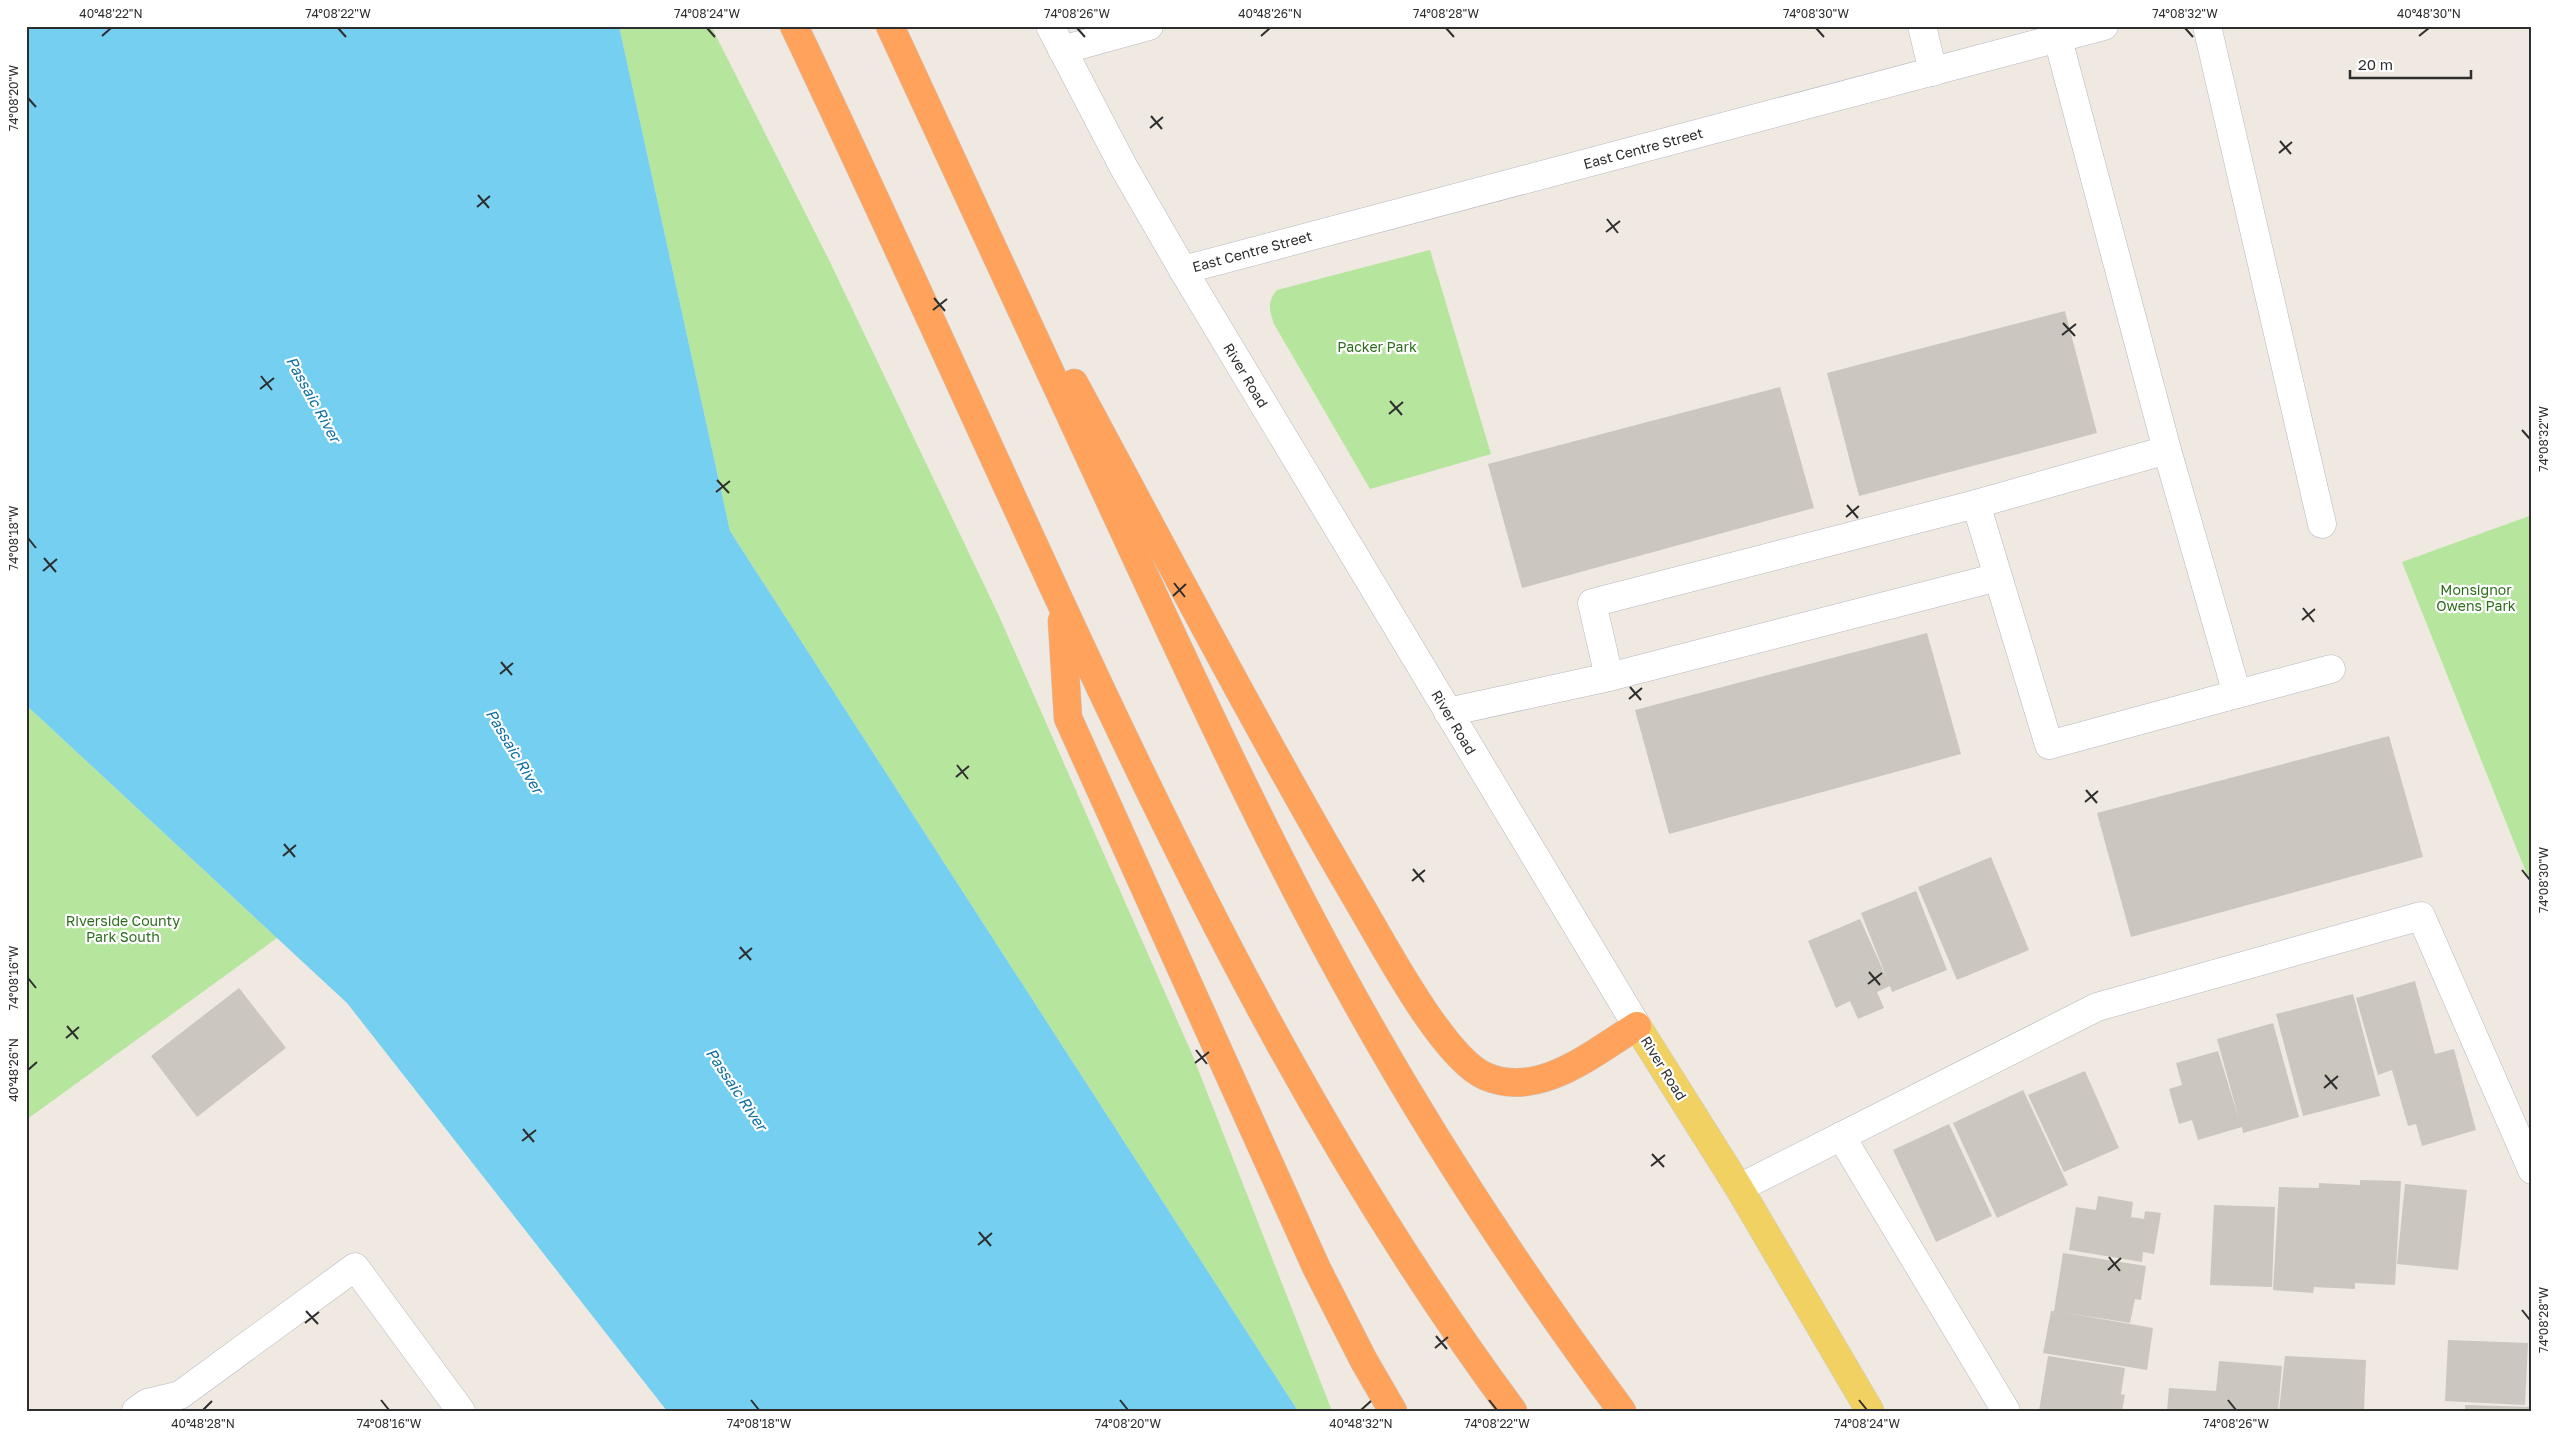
<svg xmlns="http://www.w3.org/2000/svg" width="2558" height="1437" viewBox="0 0 2558 1437" font-family="'Golos Text',sans-serif">
<style>
.green{fill:#b6e59e}
.water{fill:#75cff0}
.building{fill:#cbc7bf}
.lines{fill:none;stroke-linecap:round;stroke-linejoin:round}
.minor-casing{stroke:#b4b7c1;stroke-width:29}
.major-casing{stroke:#c9c9c9;stroke-width:29}
.highway-casing{stroke:#c9c9c9;stroke-width:29}
.minor{stroke:#fff;stroke-width:28}
.major{stroke:#f2d163;stroke-width:28}
.highway{stroke:#ffa35c;stroke-width:28}
.ticks{fill:none;stroke:#2e2e2e;stroke-width:2}
.labels{text-anchor:middle;dominant-baseline:central;stroke-width:4.5;stroke-linejoin:round;paint-order:stroke}
.street-label{font-size:14px;fill:#2e2e2e;stroke:#fff}
.park-label{font-size:14px;fill:#2c6e1b;stroke:#fff}
.water-label{font-size:15px;font-style:italic;fill:#0d6fa3;stroke:#fff}
.neatline{fill:none;stroke:#2e2e2e;stroke-width:2}
.ticks-label{font-size:12px;text-anchor:middle;fill:#2e2e2e}
</style>
<rect width="100%" height="100%" fill="#efe9e1"/>
<g class="green">
<polygon points="619,26 711,26 829,260 999,616 1192,1054 1332,1411 1298,1411 730,531"/>
<path d="M1430 250 1491 454 1370 489 1274 324C1269 309 1267 302 1277 290Z"/>
<polygon points="2532,515 2532,887 2402,562"/>
<polygon points="26,705 277,938 26,1120"/>
</g>
<polygon class="water" points="26,26 619,26 730,531 1298,1411 667,1411 347,1003 26,705"/>
<g class="building">
<polygon points="2065,311 2097,433 1859,496 1827,373"/>
<polygon points="1780,387 1814,508 1522,588 1488,464"/>
<polygon points="1927,633 1961,754 1669,834 1635,710"/>
<polygon points="2389,736 2423,857 2131,937 2097,813"/>
<polygon points="1991,857 2029,950 1957,980 1918,887"/>
<polygon points="1916,891 1947,970 1892,992 1890,986 1877,992 1884,1008 1858,1019 1850,1001 1836,1008 1808,941 1860,919 1888,981 1861,913"/>
<polygon points="2415,981 2435,1054 2454,1049 2476,1130 2422,1146 2416,1124 2408,1126 2392,1070 2378,1075 2356,998"/>
<polygon points="239,988 286,1048 197,1117 151,1056"/>
<polygon points="2353,994 2380,1096 2303,1116 2276,1014"/>
<polygon points="2273,1023 2299,1117 2243,1133 2242,1127 2198,1140 2192,1120 2179,1124 2169,1089 2182,1085 2176,1063 2218,1051 2239,1119 2217,1039"/>
<polygon points="2085,1071 2119,1148 2064,1172 2028,1095"/>
<polygon points="2023,1090 2068,1185 1997,1218 1953,1123"/>
<polygon points="1949,1124 1992,1216 1936,1242 1893,1150"/>
<polygon points="2360,1180 2401,1181 2395,1285 2355,1283 2355,1289 2314,1287 2313,1293 2273,1290 2279,1187 2319,1188 2319,1183 2360,1185"/>
<polygon points="2405,1184 2467,1190 2458,1270 2397,1264"/>
<polygon points="2098,1196 2133,1202 2131,1217 2144,1219 2145,1211 2161,1213 2154,1254 2143,1252 2142,1262 2069,1250 2076,1207 2096,1210"/>
<polygon points="2214,1205 2275,1207 2272,1287 2210,1285"/>
<polygon points="2063,1253 2146,1266 2141,1300 2135,1299 2130,1323 2061,1312 2153,1328 2147,1370 2043,1353 2051,1311 2054,1311"/>
<polygon points="2448,1340 2528,1343 2525,1405 2445,1401"/>
<polygon points="2048,1356 2125,1368 2121,1394 2125,1395 2122,1411 2039,1411"/>
<polygon points="2285,1356 2366,1360 2364,1411 2279,1411"/>
<polygon points="2219,1361 2282,1366 2278,1411 2167,1411 2169,1388 2216,1391"/>
<polygon points="2465,1405 2532,1407 2532,1411 2465,1411"/>
</g>
<g class="lines">
<g class="minor-casing">
<g id="minor">
<polyline points="1050,26 1123,166 1183,270 1637,1026"/>
<polyline points="1922,26 1933,72"/>
<polyline points="2207,26 2322,524"/>
<polyline points="1062,50 1149,26"/>
<polyline points="1183,270 2104,26"/>
<polyline points="1976,504 2167,450"/>
<polyline points="1609,677 1998,577"/>
<polyline points="2237,694 2331,669"/>
<polyline points="1448,712 1609,677 1592,603 1976,504 2049,745 2237,694 2167,450 2058,39"/>
<polyline points="1841,1136 2006,1411"/>
<polyline points="1739,1188 2097,1007 2421,916 2532,1170"/>
<polyline points="136,1411 147,1403 180,1395 355,1267 461,1411"/>
</g>
</g>
<g class="major-casing">
<polyline id="major" points="1637,1026 1739,1188 1870,1411"/>
</g>
<g class="highway-casing">
<g id="highway">
<path d="M794 26C884 215 970 406 1058 597 1188 879 1327 1160 1513 1411"/>
<path d="M890 26C968 193 1045 360 1122 527 1193 680 1263 833 1344 980 1426 1130 1520 1273 1622 1411"/>
<path d="M1074 383C1169 559 1261 736 1362 908 1386 949 1444 1058 1485 1076 1539 1100 1594 1052 1637 1026"/>
<polyline points="1062,621 1068,718 1317,1269 1364,1361 1393,1411"/>
</g>
</g>
<use href="#minor" class="minor"/>
<use href="#major" class="major"/>
<use href="#highway" class="highway"/>
</g>
<path class="ticks" d="M338 28 346 37M707 28 715 37M1077 28 1085 37M1446 28 1454 37M1816 28 1824 37M2185 28 2193 37M102 36 111 28M1261 36 1270 28M2419 36 2429 28M28 98 36 107M1151 116 1162 129M1150 128 1163 117M2280 141 2291 154M2279 153 2292 142M478 195 489 208M477 207 490 196M1607 219 1618 233M1606 232 1620 221M934 298 945 311M933 310 947 299M2063 323 2075 336M2062 335 2076 324M261 376 272 390M260 389 274 378M1390 401 1402 415M1389 414 1403 402M2522 430 2530 439M717 480 729 493M716 492 730 481M1847 505 1858 518M1846 517 1859 506M28 538 36 548M44 558 56 572M43 571 57 559M1174 583 1185 597M1173 596 1186 584M2303 608 2314 622M2302 620 2315 609M501 662 512 675M500 674 513 663M1630 687 1641 700M1629 699 1642 688M957 765 968 779M956 777 969 766M2086 790 2097 803M2085 802 2098 791M284 844 295 857M283 856 296 845M1413 869 1424 882M2522 870 2530 880M1412 881 1425 870M740 947 751 960M739 959 752 948M1869 972 1880 985M28 978 36 988M1868 984 1882 973M67 1026 78 1039M66 1038 79 1027M1196 1050 1207 1064M1195 1063 1209 1052M28 1070 37 1062M2325 1075 2337 1089M2324 1088 2338 1076M523 1129 534 1142M522 1141 536 1130M1652 1154 1664 1167M1651 1166 1665 1155M979 1232 991 1246M978 1245 992 1233M2109 1257 2120 1271M2108 1270 2121 1258M2522 1310 2530 1320M306 1311 318 1324M305 1323 319 1312M1436 1336 1447 1349M1435 1348 1448 1337M381 1400 389 1410M751 1400 759 1410M1120 1400 1128 1410M1489 1400 1497 1410M1859 1400 1867 1410M2228 1400 2236 1410M203 1410 212 1401M1361 1410 1371 1401"/>
<g class="labels">
<g class="street-label">
<text transform="translate(1643 148) rotate(-15)">East Centre Street</text>
<text transform="translate(1252 251) rotate(-15)">East Centre Street</text>
<text transform="translate(1246 375) rotate(59)">River Road</text>
<text transform="translate(1454 722) rotate(59)">River Road</text>
<text transform="translate(1664 1068) rotate(58)">River Road</text>
</g>
<g class="park-label">
<text x="1377" y="346">Packer Park</text>
<text x="2476" y="589">Monsignor<tspan x="2476" dy="16">Owens Park</tspan></text>
<text x="123" y="920">Riverside County<tspan x="123" dy="16">Park South</tspan></text>
</g>
<g class="water-label">
<text transform="translate(314 399) rotate(61)">Passaic River</text>
<text transform="translate(515 751) rotate(59)">Passaic River</text>
<text transform="translate(737 1089) rotate(56)">Passaic River</text>
</g>
</g>
<rect width="2558" height="1437" fill="none" stroke="#ffffff" stroke-width="55"/>
<path d="M2350 70v8h121v-8" fill="none" stroke="#2e2e2e" stroke-width="2.5"/>
<text x="2358" y="70" font-size="15" fill="#2e2e2e" stroke="#ffffff" stroke-width="4" paint-order="stroke">20 m</text>
<rect x="28" y="28" width="2502" height="1382" class="neatline"/>
<g class="ticks-label">
<text x="111" y="18">40°48'22"N</text>
<text x="338" y="18">74°08'22"W</text>
<text x="707" y="18">74°08'24"W</text>
<text x="1077" y="18">74°08'26"W</text>
<text x="1270" y="18">40°48'26"N</text>
<text x="1446" y="18">74°08'28"W</text>
<text x="1816" y="18">74°08'30"W</text>
<text x="2185" y="18">74°08'32"W</text>
<text x="2429" y="18">40°48'30"N</text>
<text transform="translate(14 98) rotate(-90)" y="4">74°08'20"W</text>
<text transform="translate(2544 439) rotate(-90)" y="4">74°08'32"W</text>
<text transform="translate(14 538) rotate(-90)" y="4">74°08'18"W</text>
<text transform="translate(2544 880) rotate(-90)" y="4">74°08'30"W</text>
<text transform="translate(14 978) rotate(-90)" y="4">74°08'16"W</text>
<text transform="translate(14 1070) rotate(-90)" y="4">40°48'26"N</text>
<text transform="translate(2544 1320) rotate(-90)" y="4">74°08'28"W</text>
<text x="203" y="1428">40°48'28"N</text>
<text x="389" y="1428">74°08'16"W</text>
<text x="759" y="1428">74°08'18"W</text>
<text x="1128" y="1428">74°08'20"W</text>
<text x="1361" y="1428">40°48'32"N</text>
<text x="1497" y="1428">74°08'22"W</text>
<text x="1867" y="1428">74°08'24"W</text>
<text x="2236" y="1428">74°08'26"W</text>
</g>
</svg>
